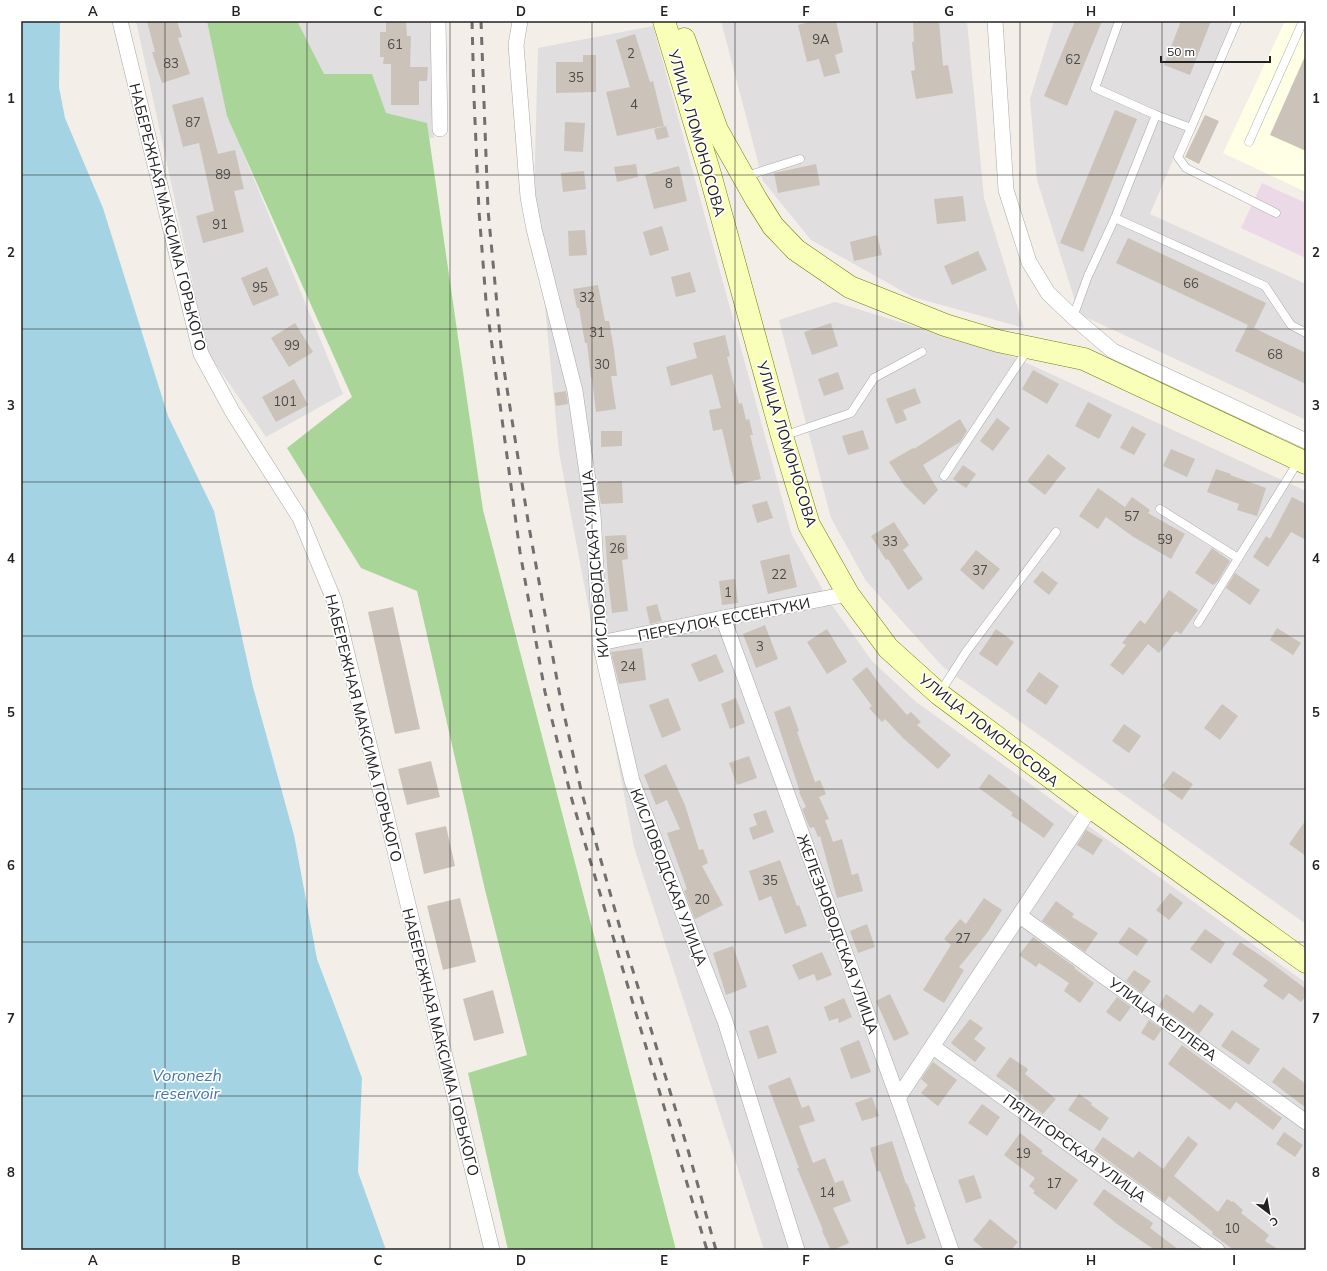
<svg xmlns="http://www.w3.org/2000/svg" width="1327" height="1271" viewBox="0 0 1327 1271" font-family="Mulish,sans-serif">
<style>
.residential{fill:#e0dede}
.industrial{fill:#ecd9e8}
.education{fill:#feffe4}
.forest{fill:#a9d698}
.water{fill:#a4d4e4}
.building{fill:#cbc2ba}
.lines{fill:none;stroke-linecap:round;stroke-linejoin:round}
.service-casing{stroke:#a9a9a9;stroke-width:9}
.minor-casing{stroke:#a9a9a9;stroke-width:16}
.secondary-casing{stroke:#6f8100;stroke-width:23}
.service{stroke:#fff;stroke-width:8}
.minor{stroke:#fff;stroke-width:15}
.secondary{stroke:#f9ffb9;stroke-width:22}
.rail{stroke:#707070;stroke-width:3;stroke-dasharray:8 8;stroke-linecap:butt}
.grid{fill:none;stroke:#222;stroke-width:1;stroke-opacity:0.55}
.labels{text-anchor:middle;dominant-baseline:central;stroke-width:3.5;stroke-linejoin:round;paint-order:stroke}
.number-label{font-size:13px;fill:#4c4a48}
.street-label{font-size:15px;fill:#222;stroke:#fff}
.water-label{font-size:16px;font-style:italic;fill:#4077b4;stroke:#fff}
.neatline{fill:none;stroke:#222;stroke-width:1.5}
.grid-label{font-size:13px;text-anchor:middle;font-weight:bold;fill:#222}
</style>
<rect width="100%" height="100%" fill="#f3efe8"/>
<g class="residential">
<polygon points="136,21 434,21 434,138 241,148 343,394 266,437 208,353"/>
<polygon points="721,21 967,21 984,198 1024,328 913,297 811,240 763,181"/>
<polygon points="1054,21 1232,21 1150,214 1306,284 1306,420 1079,314 1037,180 1030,99"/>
<polygon points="653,26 792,535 829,601 872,661 915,701 1306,983 1306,1250 764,1250 634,847 559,452 534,193 538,48"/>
<polygon points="835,302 1016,358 1306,491 1306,924 943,667 866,581 831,518 779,320"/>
</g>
<polygon class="industrial" points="1262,183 1306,203 1306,258 1241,228"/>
<polygon class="education" points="1285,21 1306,21 1306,192 1223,153"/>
<polygon class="forest" points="207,21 297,21 324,74 372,74 386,113 427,123 483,510 676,1250 508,1250 468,1073 527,1055 485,890 417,591 361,568 287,448 352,397 227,116"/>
<polygon class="water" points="21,21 60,21 59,87 65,118 103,208 168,416 214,511 253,687 294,835 317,959 362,1078 358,1172 386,1250 21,1250"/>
<g class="building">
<polygon points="147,21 177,21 182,37 178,38 190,74 162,83 152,52 155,52"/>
<polygon points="386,21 406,21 407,36 411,36 410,67 428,67 427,81 419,81 419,105 391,105 391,64 383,64 384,57 380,57 380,32 386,32"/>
<polygon points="813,21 836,21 843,52 835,55 840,73 824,77 819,59 807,62 798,25"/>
<polygon points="913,21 939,21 943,66 948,65 953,93 916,99 911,71 915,70 912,42 914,42"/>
<polygon points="1075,21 1102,21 1067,106 1044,96"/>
<polygon points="1181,21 1211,21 1190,75 1164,65"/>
<polygon points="635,34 650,82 653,81 664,126 617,136 606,92 630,87 616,40"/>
<polygon points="1306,54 1306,151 1270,135"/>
<polygon points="583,55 596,55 596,92 556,93 556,62 583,62"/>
<polygon points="203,97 218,154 235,150 244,189 234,191 244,232 203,243 196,216 214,211 199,143 183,147 172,105"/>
<polygon points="1115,110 1137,119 1083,252 1060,243"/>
<polygon points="1205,115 1219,121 1199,164 1185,157"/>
<polygon points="565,122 585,123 583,152 564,151"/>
<polygon points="666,126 669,137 657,140 654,129"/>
<polygon points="636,164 638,177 617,182 614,167"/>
<polygon points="816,164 820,185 778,193 774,173"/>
<polygon points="679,166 687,201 654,209 645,175"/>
<polygon points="584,171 586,189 563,192 561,173"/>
<polygon points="963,196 966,221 937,224 934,199"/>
<polygon points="662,226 669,250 650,256 643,232"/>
<polygon points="585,230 587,255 569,256 568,231"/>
<polygon points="877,235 882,255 854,261 850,242"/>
<polygon points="1128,238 1266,303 1254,328 1306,353 1306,384 1235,351 1248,325 1116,263"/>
<polygon points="978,251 987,270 952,285 944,266"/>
<polygon points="267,267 279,295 253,306 241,278"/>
<polygon points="690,272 696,292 676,297 671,277"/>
<polygon points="598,285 605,321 609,321 614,350 617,376 611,376 616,409 596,412 592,378 591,378 587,343 585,343 579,308 577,308 573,289"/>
<polygon points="295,323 313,352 289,367 271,338"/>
<polygon points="831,323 838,346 812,355 804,332"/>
<polygon points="725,335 730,356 727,357 739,404 742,403 746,420 749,419 753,435 750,435 761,479 735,485 722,429 713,431 709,410 721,408 712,374 671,386 666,367 697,358 693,343"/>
<polygon points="1033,370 1059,384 1047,404 1022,389"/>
<polygon points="838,372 844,389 824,396 818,379"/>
<polygon points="294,379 308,405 276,422 262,397"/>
<polygon points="915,388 921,403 903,410 907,420 896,424 886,399"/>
<polygon points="566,391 568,404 556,406 554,393"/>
<polygon points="1088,402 1112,415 1099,439 1075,426"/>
<polygon points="997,418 1010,428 993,451 980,441"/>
<polygon points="960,419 967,431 960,442 923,465 938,490 924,505 904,485 889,462 913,448 914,449"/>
<polygon points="1132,426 1146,434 1134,455 1120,448"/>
<polygon points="863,430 869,449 848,455 842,436"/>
<polygon points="601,431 622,431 622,446 601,447"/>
<polygon points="1171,449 1195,459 1187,477 1163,466"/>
<polygon points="1048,454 1066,468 1045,495 1027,481"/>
<polygon points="963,465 976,474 966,488 953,479"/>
<polygon points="1216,469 1231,474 1230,475 1266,488 1257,516 1237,510 1239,504 1207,492"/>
<polygon points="622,481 623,503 601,504 597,482"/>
<polygon points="1098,488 1125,507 1132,497 1150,510 1148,513 1185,534 1171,559 1132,536 1106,517 1098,529 1079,516"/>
<polygon points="1292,497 1306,504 1306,540 1291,532 1268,567 1253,557 1266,536 1270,539"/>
<polygon points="767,501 773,518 757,523 752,505"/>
<polygon points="894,522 909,545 903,550 923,579 908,590 888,559 886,560 871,536"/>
<polygon points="626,535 628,559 622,560 628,611 612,613 608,578 605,536"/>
<polygon points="1212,548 1230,561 1217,582 1213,585 1195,573"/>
<polygon points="976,550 1000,569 983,590 960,570"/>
<polygon points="789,554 797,587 768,594 760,561"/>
<polygon points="1042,571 1058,583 1049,595 1033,582"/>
<polygon points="1235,573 1260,590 1250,605 1226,588"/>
<polygon points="735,579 738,603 722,605 719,581"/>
<polygon points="1169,590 1198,610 1181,634 1176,631 1159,653 1148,644 1123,675 1110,665 1126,645 1122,643 1140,620 1145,624"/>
<polygon points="657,604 662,621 650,624 646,607"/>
<polygon points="393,607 420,729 395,734 368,612"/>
<polygon points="765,625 778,659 756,668 743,634"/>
<polygon points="1277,628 1301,643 1293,655 1270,640"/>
<polygon points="827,629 847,662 827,674 807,642"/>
<polygon points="996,629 1014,642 997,666 979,654"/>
<polygon points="642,648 646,680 619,684 611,652"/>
<polygon points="716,654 724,672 699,682 691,664"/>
<polygon points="867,667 881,686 907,715 911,712 921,722 917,725 951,755 938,769 903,738 885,719 882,722 869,708 872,706 852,679"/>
<polygon points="1039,672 1059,686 1046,705 1026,691"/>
<polygon points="668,698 681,730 662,738 649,705"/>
<polygon points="736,698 745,723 730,729 721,704"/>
<polygon points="1222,704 1238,716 1220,740 1204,728"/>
<polygon points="790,706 799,731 797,732 815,782 820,780 826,794 819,797 829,819 825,820 833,842 842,839 852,875 858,873 863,891 837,898 820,836 818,837 814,827 810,828 808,824 802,809 806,807 799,792 800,792 774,712"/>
<polygon points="1124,724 1141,736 1129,753 1112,741"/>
<polygon points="749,756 757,778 737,785 729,763"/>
<polygon points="431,761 440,797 407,805 398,769"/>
<polygon points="666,764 685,805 699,850 703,849 708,863 702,866 723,905 695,919 684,891 687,889 667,833 680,829 667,800 656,805 644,775"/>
<polygon points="1173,771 1193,784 1182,800 1162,786"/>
<polygon points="989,774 1054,824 1044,838 1011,815 1013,813 979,788"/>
<polygon points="766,810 774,832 753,840 749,828 757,825 753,814"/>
<polygon points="1306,820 1306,856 1289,844"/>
<polygon points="446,826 455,866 424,874 415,833"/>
<polygon points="1086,830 1103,840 1093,855 1077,845"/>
<polygon points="780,860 797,906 799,905 807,926 785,934 771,896 759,901 749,871"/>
<polygon points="1170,893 1183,903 1169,920 1156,910"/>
<polygon points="460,898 476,962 443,970 427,906"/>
<polygon points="984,898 1002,910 987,933 959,967 964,970 944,1003 923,990 951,945 944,939 960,919 966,924"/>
<polygon points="1056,901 1074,914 1072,917 1098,933 1085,952 1042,921"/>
<polygon points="867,924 875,947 858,953 850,931"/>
<polygon points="1129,927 1148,940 1137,956 1118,943"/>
<polygon points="1205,929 1225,943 1211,964 1190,949"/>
<polygon points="1033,937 1075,967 1074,968 1094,983 1080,1003 1064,991 1069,983 1039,963 1036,967 1019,955"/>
<polygon points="1240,942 1270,962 1306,989 1306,996 1301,1002 1289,993 1283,1000 1263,986 1268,980 1232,954"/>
<polygon points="733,946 747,987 726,995 713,953"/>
<polygon points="822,952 832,975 817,981 814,974 799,980 792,965"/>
<polygon points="1134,970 1151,981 1142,993 1126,981"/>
<polygon points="493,990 504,1033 474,1041 463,999"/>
<polygon points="890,994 909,1034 894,1041 876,1001"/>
<polygon points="1166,994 1193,1013 1200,1004 1214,1014 1199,1034 1159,1005"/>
<polygon points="1117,997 1131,1007 1120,1022 1106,1012"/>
<polygon points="844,998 852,1017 839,1023 838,1018 829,1021 824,1007"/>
<polygon points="970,1019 983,1028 974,1039 986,1048 975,1062 951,1043"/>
<polygon points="1149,1020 1162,1029 1154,1041 1141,1033"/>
<polygon points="768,1025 777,1053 758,1059 749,1031"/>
<polygon points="1232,1030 1260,1049 1249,1065 1221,1046"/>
<polygon points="859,1040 871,1072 851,1079 840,1048"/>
<polygon points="1182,1045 1282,1118 1273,1130 1236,1102 1230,1110 1168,1064"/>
<polygon points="1010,1057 1028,1069 1025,1074 1056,1099 1043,1114 1022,1098 1024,1096 996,1076"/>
<polygon points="933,1062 957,1080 938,1106 921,1093 928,1085 921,1079"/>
<polygon points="1283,1067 1306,1084 1306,1108 1272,1082"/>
<polygon points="790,1077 802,1108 809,1105 815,1121 799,1126 813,1163 825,1158 835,1183 843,1180 851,1201 833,1208 849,1243 833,1250 831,1250 822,1231 823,1230 797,1168 799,1168 768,1086"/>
<polygon points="1079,1094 1092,1103 1091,1105 1109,1118 1100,1131 1068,1110"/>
<polygon points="872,1097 879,1116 862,1121 855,1103"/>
<polygon points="982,1104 1000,1117 987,1136 968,1123"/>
<polygon points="1284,1132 1303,1145 1295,1157 1276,1144"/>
<polygon points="1020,1133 1043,1151 1041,1153 1078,1180 1056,1210 1033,1193 1035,1191 1029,1186 1035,1178 1004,1155"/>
<polygon points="1188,1136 1198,1144 1174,1176 1218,1212 1227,1199 1232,1202 1233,1201 1243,1210 1241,1213 1269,1235 1265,1241 1279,1250 1234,1250 1212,1234 1213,1232 1169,1196 1165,1202 1094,1150 1103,1137 1133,1158 1139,1151 1163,1169"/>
<polygon points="892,1141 906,1184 907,1183 916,1207 914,1207 926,1238 907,1245 880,1171 877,1172 870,1148"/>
<polygon points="974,1175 982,1198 966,1203 958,1180"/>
<polygon points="1104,1189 1153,1223 1150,1228 1179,1250 1155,1250 1117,1224 1093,1204"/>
<polygon points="990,1219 1018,1242 1011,1250 985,1250 973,1240"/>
</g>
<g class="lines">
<g class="service-casing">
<g id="service">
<polyline points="1119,21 1095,88 1156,115 1191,128 1237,21"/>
<polyline points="1191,128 1178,157 1186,168 1276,213"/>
<polyline points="1249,142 1303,21"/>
<polyline points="743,177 800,159"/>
<polyline points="1115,218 1265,286 1291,325 1306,333"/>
<polyline points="1073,317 1088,276 1115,218 1156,115"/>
<polyline points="783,436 851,413 874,378 922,352"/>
<polyline points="944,476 1028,349"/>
<polyline points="1160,509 1238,558"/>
<polyline points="1198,623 1293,470 1297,459"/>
<polyline points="939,694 966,652 1056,532"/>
</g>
</g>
<g class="minor-casing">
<g id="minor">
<polyline points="120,21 201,354 232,411 300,518 334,600 492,1250"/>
<polyline points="438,21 440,129"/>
<polyline points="520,21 516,45 528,197 534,229 575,391 593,514 600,643 632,781 725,1021 797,1250"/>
<polyline points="995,21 1006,190 1029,262 1048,293 1073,317 1113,351 1306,441"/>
<polyline points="723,618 898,1098 951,1250"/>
<polyline points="600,643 723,618 848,594"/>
<polyline points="1020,916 1306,1122"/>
<polyline points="933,1047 1217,1250"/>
<polyline points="898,1098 1091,807"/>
</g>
</g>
<g class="secondary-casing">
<g id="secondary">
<polyline points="664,21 710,174 782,436 809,525 848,594 888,648 939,694 1085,803 1306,962"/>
<polyline points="684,39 717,130 756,199 773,226 796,250 850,287 945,325 998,341 1084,359 1306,463"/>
</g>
</g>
<use href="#service" class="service"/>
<use href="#minor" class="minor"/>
<use href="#secondary" class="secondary"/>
<g class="rail">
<polyline points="472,21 474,98 479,211 486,301 520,552 545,692 572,800 707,1250"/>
<polyline points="481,21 488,210 502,357 529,527 560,696 581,790 622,935 688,1150 716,1250"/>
</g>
</g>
<path class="grid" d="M165 21V1250M307 21V1250M450 21V1250M592 21V1250M735 21V1250M877 21V1250M1020 21V1250M1162 21V1250M21 175H1306M21 329H1306M21 482H1306M21 636H1306M21 789H1306M21 942H1306M21 1096H1306"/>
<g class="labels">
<g class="number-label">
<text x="821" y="39">9А</text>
<text x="395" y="44">61</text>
<text x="631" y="53">2</text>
<text x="1073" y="59">62</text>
<text x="171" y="63">83</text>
<text x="576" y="77">35</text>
<text x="634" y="104">4</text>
<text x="193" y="122">87</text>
<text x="223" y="174">89</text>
<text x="669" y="183">8</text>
<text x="220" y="224">91</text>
<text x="1191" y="283">66</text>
<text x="260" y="287">95</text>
<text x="587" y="297">32</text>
<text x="597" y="332">31</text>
<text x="292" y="345">99</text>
<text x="1275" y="354">68</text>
<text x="602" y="364">30</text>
<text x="285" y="401">101</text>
<text x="1132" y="516">57</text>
<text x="1165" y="539">59</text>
<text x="890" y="541">33</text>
<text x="617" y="548">26</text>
<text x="980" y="570">37</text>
<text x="779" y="574">22</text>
<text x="728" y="592">1</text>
<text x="760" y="646">3</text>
<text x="628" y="666">24</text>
<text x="770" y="880">35</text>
<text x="702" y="899">20</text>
<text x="963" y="938">27</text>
<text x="1023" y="1153">19</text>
<text x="1054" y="1183">17</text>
<text x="827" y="1192">14</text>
<text x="1232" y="1228">10</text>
</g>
<g class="street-label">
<text transform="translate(697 133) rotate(74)">УЛИЦА ЛОМОНОСОВА</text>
<text transform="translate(168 217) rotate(76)">НАБЕРЕЖНАЯ МАКСИМА ГОРЬКОГО</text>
<text transform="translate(787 444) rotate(73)">УЛИЦА ЛОМОНОСОВА</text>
<text transform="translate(595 564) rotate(-95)">КИСЛОВОДСКАЯ УЛИЦА</text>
<text transform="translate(724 619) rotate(-11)">ПЕРЕУЛОК ЕССЕНТУКИ</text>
<text transform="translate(364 728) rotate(76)">НАБЕРЕЖНАЯ МАКСИМА ГОРЬКОГО</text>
<text transform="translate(989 730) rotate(38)">УЛИЦА ЛОМОНОСОВА</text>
<text transform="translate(669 877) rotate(69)">КИСЛОВОДСКАЯ УЛИЦА</text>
<text transform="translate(838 934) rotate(70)">ЖЕЛЕЗНОВОДСКАЯ УЛИЦА</text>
<text transform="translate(1163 1019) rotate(36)">УЛИЦА КЕЛЛЕРА</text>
<text transform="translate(441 1042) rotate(76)">НАБЕРЕЖНАЯ МАКСИМА ГОРЬКОГО</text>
<text transform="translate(1075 1148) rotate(36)">ПЯТИГОРСКАЯ УЛИЦА</text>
</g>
<g class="water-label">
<text x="187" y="1075">Voronezh<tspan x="187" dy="18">reservoir</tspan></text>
</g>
</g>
<rect width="1327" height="1271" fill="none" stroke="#ffffff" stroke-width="44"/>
<g transform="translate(1269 1213) rotate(149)" stroke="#ffffff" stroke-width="3" paint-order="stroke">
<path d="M0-3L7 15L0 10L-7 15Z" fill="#222222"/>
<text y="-6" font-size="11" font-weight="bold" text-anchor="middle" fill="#222222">С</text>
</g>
<path d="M1161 56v6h109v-6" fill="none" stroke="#222222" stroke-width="2"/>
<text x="1167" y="56" font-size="12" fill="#222222" stroke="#ffffff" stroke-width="3" paint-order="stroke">50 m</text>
<rect x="22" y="22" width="1283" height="1227" class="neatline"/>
<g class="grid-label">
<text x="93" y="16">A</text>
<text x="236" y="16">B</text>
<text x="378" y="16">C</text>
<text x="521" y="16">D</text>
<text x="664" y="16">E</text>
<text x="806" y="16">F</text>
<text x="949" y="16">G</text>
<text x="1091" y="16">H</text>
<text x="1234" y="16">I</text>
<text x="11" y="103">1</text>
<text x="1316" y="103">1</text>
<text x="11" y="257">2</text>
<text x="1316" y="257">2</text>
<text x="11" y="410">3</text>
<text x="1316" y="410">3</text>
<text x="11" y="563">4</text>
<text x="1316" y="563">4</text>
<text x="11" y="717">5</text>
<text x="1316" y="717">5</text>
<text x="11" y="870">6</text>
<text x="1316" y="870">6</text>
<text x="11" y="1023">7</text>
<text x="1316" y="1023">7</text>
<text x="11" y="1177">8</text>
<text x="1316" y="1177">8</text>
<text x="93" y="1265">A</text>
<text x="236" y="1265">B</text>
<text x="378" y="1265">C</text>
<text x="521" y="1265">D</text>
<text x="664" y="1265">E</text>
<text x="806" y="1265">F</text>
<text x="949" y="1265">G</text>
<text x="1091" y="1265">H</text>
<text x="1234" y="1265">I</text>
</g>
</svg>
